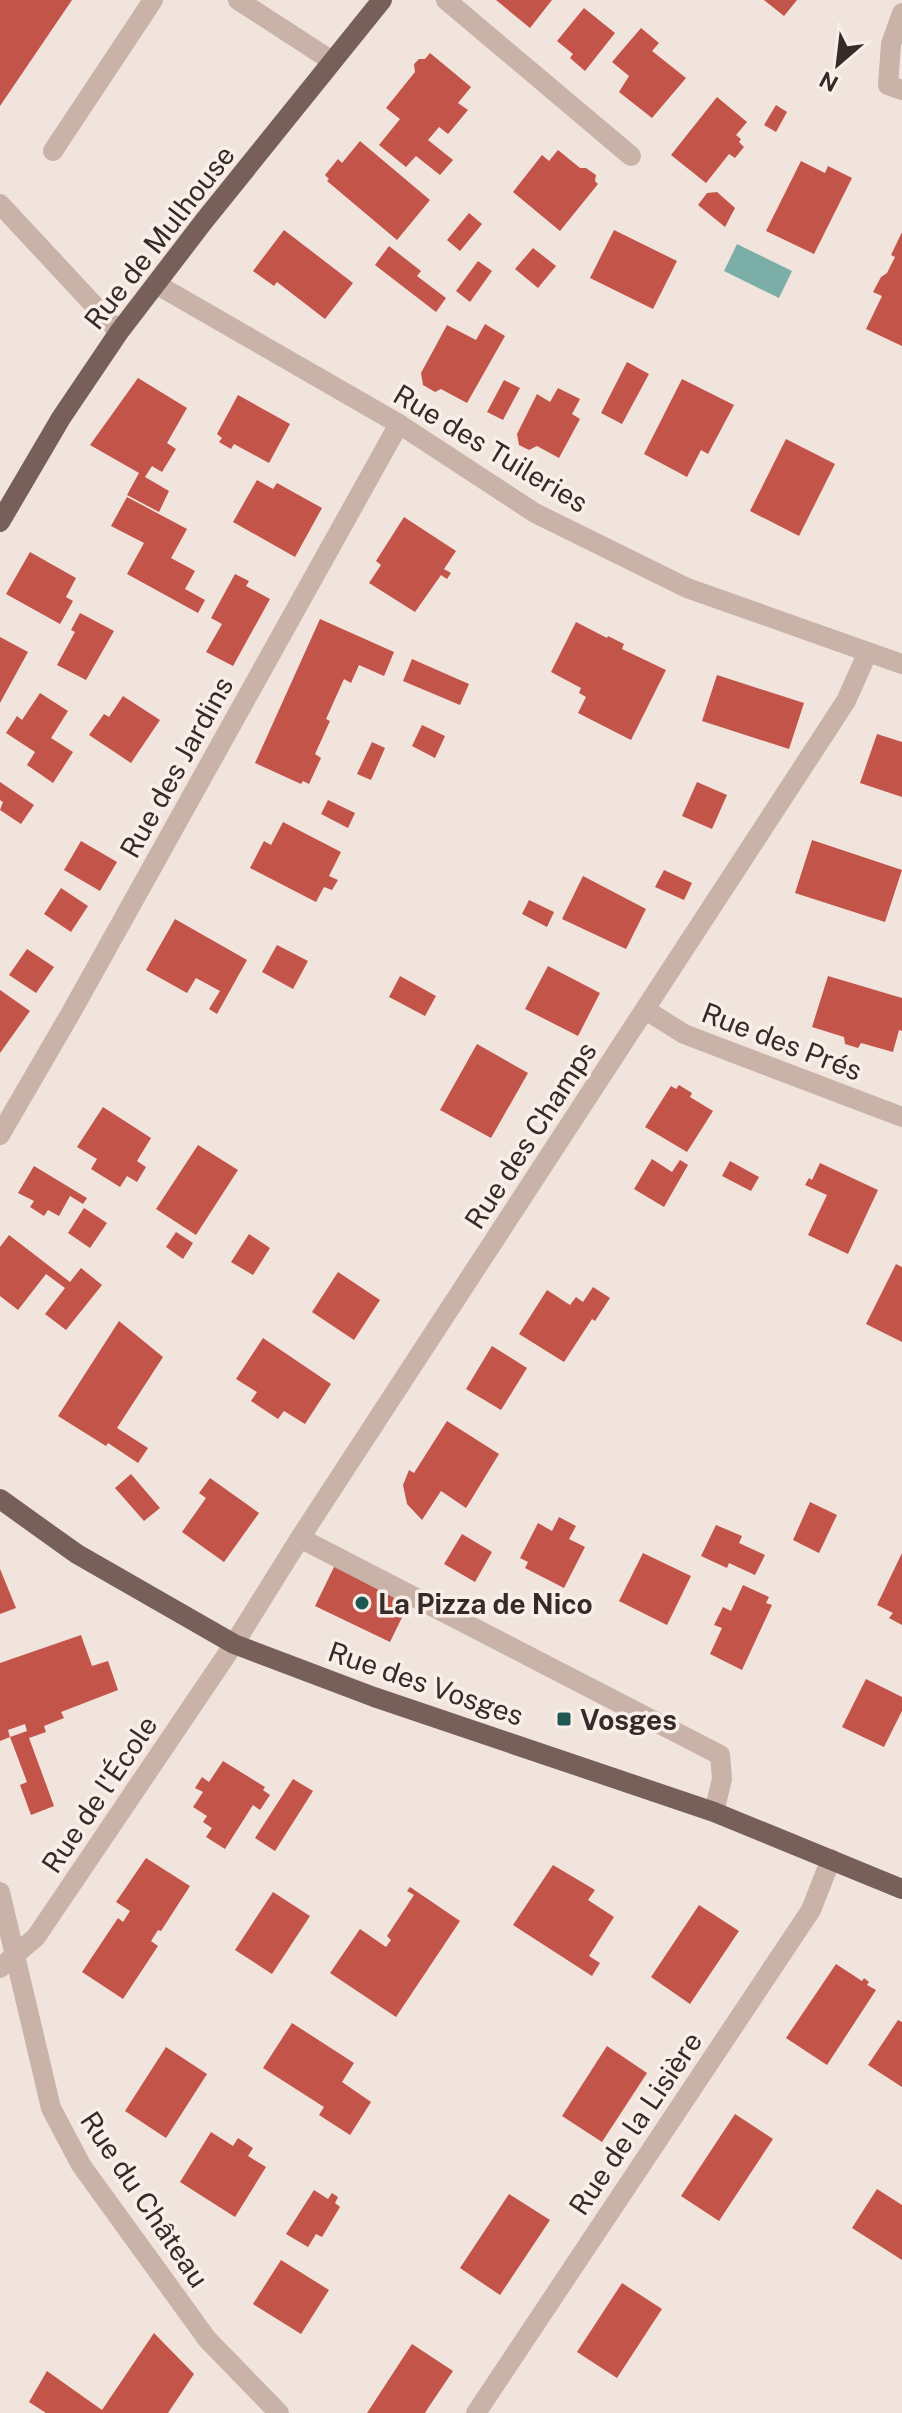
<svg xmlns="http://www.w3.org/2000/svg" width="902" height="2413" viewBox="0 0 902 2413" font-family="'Public Sans',sans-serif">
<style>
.water{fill:#7caea8}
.building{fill:#c2544a}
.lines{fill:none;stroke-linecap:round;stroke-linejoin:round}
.minor{stroke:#c9b3a9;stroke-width:20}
.major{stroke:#78605a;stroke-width:20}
.poi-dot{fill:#1f5752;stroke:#f9efe9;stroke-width:3}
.labels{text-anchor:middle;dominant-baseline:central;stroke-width:7;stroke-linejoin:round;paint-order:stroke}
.street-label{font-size:28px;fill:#372b29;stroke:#f9efe9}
.poi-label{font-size:28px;font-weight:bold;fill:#372b29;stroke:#f9efe9;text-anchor:start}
</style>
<rect width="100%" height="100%" fill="#f1e4dd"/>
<polygon class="water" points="737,244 792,271 779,298 724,271"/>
<g class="building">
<polygon points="0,0 72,0 0,106"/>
<polygon points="496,0 552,0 530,28"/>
<polygon points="764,0 797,0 784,16"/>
<polygon points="584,8 615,33 585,71 570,58 573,54 557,41"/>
<polygon points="641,28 659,43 652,51 686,78 652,118 619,92 629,76 612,62"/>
<polygon points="430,53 471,87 458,103 468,110 448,134 439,127 428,140 453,160 440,175 416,156 406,167 379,145 400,119 386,108 415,72 414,64 419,59 425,59"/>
<polygon points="717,97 747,122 736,135 741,139 739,142 744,147 735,158 729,154 706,183 671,155"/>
<polygon points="776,105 787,112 776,132 764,125"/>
<polygon points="360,141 430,200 397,240 327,181 329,179 325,175 338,159 342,163"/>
<polygon points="558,150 580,168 586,168 596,175 595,181 598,184 560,231 513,192 542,155 549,161"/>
<polygon points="801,161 825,173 828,166 852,178 814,254 766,231"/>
<polygon points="717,192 735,208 725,227 698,205 707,193"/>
<polygon points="469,213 482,224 460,251 447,240"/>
<polygon points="284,230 353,283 325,319 277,282 274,286 253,271"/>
<polygon points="614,230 677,261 653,309 590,278"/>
<polygon points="902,232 902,346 866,329 882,296 873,292 881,277 887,273 895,257 891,255"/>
<polygon points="389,246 421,271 417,276 446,298 436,312 375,265"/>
<polygon points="533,248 556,266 538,288 515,269"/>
<polygon points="478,261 492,271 470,302 456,291"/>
<polygon points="485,324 505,336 467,403 441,389 435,392 423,385 421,373 447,325 476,340"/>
<polygon points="627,362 649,374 622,424 601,413"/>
<polygon points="138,378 187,408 167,443 176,449 162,472 152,466 145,477 169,491 159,512 127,495 139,473 90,445"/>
<polygon points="682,379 734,405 708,454 701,450 687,477 644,454"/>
<polygon points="504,380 520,388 503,420 487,412"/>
<polygon points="558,388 580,399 572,414 580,419 559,458 537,446 529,450 519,445 517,434 537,394 550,402"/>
<polygon points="238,395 290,424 269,463 234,444 231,449 219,442 222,438 217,434"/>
<polygon points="786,439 835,464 799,536 750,511"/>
<polygon points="257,480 273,489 277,483 322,508 295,557 233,522"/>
<polygon points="127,497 187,529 171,558 195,571 185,589 205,600 198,613 127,574 144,543 111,526"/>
<polygon points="404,517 456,551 444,569 451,573 447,579 441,575 415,612 369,583 381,565 376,561"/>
<polygon points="30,552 76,578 66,597 73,601 60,624 6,594"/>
<polygon points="235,574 249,581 246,586 270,599 233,666 206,652 222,624 211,618"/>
<polygon points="80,613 114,631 86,680 57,665 75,632 71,630"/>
<polygon points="320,619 394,652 384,676 359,665 351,683 344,679 326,719 330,721 315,754 321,758 309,784 303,781 301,784 255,763"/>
<polygon points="576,622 607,638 608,636 624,644 622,649 666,670 631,740 578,713 586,697 579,693 581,688 551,672"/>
<polygon points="0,637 28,652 0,703"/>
<polygon points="412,659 469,684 460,705 403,681"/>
<polygon points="717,675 804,703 789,749 702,721"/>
<polygon points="40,693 68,711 51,738 73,752 53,783 27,765 35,752 6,733 17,716 22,720"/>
<polygon points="123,696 160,720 131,763 89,735 104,714 109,717"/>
<polygon points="422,725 445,736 435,758 412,746"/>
<polygon points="877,734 902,742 902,797 860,783"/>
<polygon points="372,742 385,748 371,780 357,774"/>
<polygon points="0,782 34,805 21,824 0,810 3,802 0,800"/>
<polygon points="697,782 727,795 712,829 682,816"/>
<polygon points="328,800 355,813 348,828 321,814"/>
<polygon points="283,822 341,852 329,876 338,880 332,890 324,887 316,902 250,868 264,841 271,845"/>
<polygon points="812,840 902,870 885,922 795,893"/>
<polygon points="81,841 117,862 100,891 64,870"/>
<polygon points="664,870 692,883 684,900 655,887"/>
<polygon points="583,876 646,909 626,949 562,919"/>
<polygon points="61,888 88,906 71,932 44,914"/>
<polygon points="529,900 554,912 547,927 522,914"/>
<polygon points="175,919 247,960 217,1014 209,1009 220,991 196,978 187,993 146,970"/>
<polygon points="277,945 308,961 293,989 262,972"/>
<polygon points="27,949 54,967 36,993 9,975"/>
<polygon points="548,966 600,993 578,1036 525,1009"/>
<polygon points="400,976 436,996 425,1016 389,997"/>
<polygon points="828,976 902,998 902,1031 899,1030 893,1052 861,1043 858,1048 845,1044 844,1037 812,1027"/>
<polygon points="0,990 30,1011 0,1053"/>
<polygon points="477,1044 528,1073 491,1138 440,1110"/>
<polygon points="679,1085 692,1093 690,1097 713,1111 687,1152 645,1127 671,1086 676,1089"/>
<polygon points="103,1107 151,1138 137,1161 146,1167 137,1182 127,1176 120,1187 91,1169 97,1159 77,1147"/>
<polygon points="198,1145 238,1170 196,1235 156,1209"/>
<polygon points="652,1159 672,1172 680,1160 688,1165 664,1207 634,1189"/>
<polygon points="730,1161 759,1177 751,1191 722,1176"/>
<polygon points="820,1163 878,1190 848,1254 808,1235 827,1195 805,1185 809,1178 812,1180"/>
<polygon points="34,1166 87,1198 83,1204 70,1196 59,1216 48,1210 44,1216 30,1207 34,1201 18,1193"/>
<polygon points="84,1208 107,1223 90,1248 68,1233"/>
<polygon points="176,1232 193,1243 183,1259 166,1247"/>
<polygon points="249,1234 270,1248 253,1275 231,1262"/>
<polygon points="9,1235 70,1282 81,1268 102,1285 66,1330 45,1314 65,1288 46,1274 18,1310 0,1296 0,1247"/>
<polygon points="896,1264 902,1267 902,1342 866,1324"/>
<polygon points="338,1272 380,1300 354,1340 312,1312"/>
<polygon points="593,1287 610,1298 595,1321 592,1319 564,1362 519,1334 547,1290 570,1305 576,1297 583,1302"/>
<polygon points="119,1321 163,1357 117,1428 148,1448 138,1463 108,1443 106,1446 58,1416"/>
<polygon points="263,1338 331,1384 305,1424 284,1411 278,1419 251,1401 257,1392 236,1379"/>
<polygon points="492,1346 527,1368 501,1410 466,1389"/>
<polygon points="447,1421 499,1454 466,1508 441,1491 422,1520 407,1504 403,1485 409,1470 414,1473"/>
<polygon points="131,1474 160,1508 144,1521 115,1488"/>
<polygon points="210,1478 259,1513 224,1562 182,1532 206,1498 199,1493"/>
<polygon points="810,1502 837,1515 819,1553 793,1540"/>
<polygon points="559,1517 576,1526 569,1539 585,1547 564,1588 525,1568 528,1562 520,1558 538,1523 552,1531"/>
<polygon points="716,1525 742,1536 739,1543 765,1555 755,1575 729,1563 727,1568 701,1556"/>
<polygon points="462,1534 492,1552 475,1582 444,1564"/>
<polygon points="643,1553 691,1576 667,1625 619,1601"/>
<polygon points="902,1553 902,1625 889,1618 893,1613 877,1605"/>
<polygon points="335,1565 410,1601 390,1642 315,1606"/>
<polygon points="0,1569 16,1608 0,1614"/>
<polygon points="743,1585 769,1597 766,1603 772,1605 742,1670 710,1654 722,1628 714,1625 723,1607 731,1611"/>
<polygon points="81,1635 92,1666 108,1661 118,1690 61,1712 64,1718 44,1726 46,1732 29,1738 54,1806 31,1815 20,1785 27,1782 10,1737 27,1731 25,1724 8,1730 10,1737 0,1741 0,1663"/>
<polygon points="866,1679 902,1697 902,1711 884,1747 842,1727"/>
<polygon points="223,1761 265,1787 263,1790 270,1795 260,1810 253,1805 225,1849 206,1837 212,1828 203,1822 207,1816 193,1807 203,1792 195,1788 202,1777 209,1782"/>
<polygon points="293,1779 313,1791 275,1851 255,1838"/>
<polygon points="146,1858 190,1886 161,1931 158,1930 151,1941 158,1946 123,1999 82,1972 118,1918 123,1922 130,1911 116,1902"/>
<polygon points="553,1865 595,1890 588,1900 614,1917 589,1956 600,1963 592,1976 513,1925"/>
<polygon points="410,1887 460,1921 396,2017 330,1973 360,1929 386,1947 391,1940 387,1936 414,1895 407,1891"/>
<polygon points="273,1892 310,1916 272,1974 235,1950"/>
<polygon points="699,1905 739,1931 690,2004 651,1977"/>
<polygon points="836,1964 862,1981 864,1978 869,1982 867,1985 876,1990 827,2065 786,2038"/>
<polygon points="898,2020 902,2022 902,2087 868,2065"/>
<polygon points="292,2023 354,2063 342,2082 371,2102 350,2135 319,2115 324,2107 263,2068"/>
<polygon points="607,2046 647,2073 602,2142 562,2116"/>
<polygon points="166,2047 207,2074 166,2138 125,2111"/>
<polygon points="735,2114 773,2139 719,2221 681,2196"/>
<polygon points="211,2132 233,2146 238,2138 253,2148 248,2156 266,2167 235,2217 180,2182"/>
<polygon points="877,2189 902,2205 902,2260 852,2228"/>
<polygon points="314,2190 328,2199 332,2193 338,2197 335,2203 340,2207 322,2237 316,2234 308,2247 286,2234"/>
<polygon points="509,2194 550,2220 500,2295 460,2268"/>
<polygon points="281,2260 329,2290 301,2334 253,2304"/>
<polygon points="622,2283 662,2309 617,2378 577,2352"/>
<polygon points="154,2333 194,2374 168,2413 46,2413 29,2402 47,2371 102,2410"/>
<polygon points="412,2344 453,2371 428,2408 425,2413 367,2413"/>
</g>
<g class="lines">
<g class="minor">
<polyline points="238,0 332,61"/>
<polyline points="446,0 631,156"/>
<polyline points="902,13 891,44 888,85 902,90"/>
<polyline points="53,151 153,0"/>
<polyline points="0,204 119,332"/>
<polyline points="156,284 399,424 535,513 687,588 902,664"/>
<polyline points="646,1010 684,1034 902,1117"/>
<polyline points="0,1135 72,1011 399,424"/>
<polyline points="300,1538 720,1755 722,1779 714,1812"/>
<polyline points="0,1892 51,2108 81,2165 207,2339 279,2413"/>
<polyline points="0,1968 36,1937 234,1644 300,1538 846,701 867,654"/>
<polyline points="476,2413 811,1910 831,1859"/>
</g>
<g class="major">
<polyline points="0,522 61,418 119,332 204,221 382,0"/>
<polyline points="0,1499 77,1554 234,1644 374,1697 714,1812 902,1889"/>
</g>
</g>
<g class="poi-dot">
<circle cx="362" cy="1603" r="8"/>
<rect x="556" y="1711" width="16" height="16" rx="4"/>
</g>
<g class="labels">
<g class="street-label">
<text transform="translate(159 237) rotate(-52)">Rue de Mulhouse</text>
<text transform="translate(491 448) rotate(31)">Rue des Tuileries</text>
<text transform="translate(176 767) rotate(-61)">Rue des Jardins</text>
<text transform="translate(782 1041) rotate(21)">Rue des Prés</text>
<text transform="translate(530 1135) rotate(-57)">Rue des Champs</text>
<text transform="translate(426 1683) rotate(19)">Rue des Vosges</text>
<text transform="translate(99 1794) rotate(-56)">Rue de l'École</text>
<text transform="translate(635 2123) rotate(-56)">Rue de la Lisière</text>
<text transform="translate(145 2199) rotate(56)">Rue du Château</text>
</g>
<g class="poi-label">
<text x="378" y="1603">La Pizza de Nico</text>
<text x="580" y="1719">Vosges</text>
</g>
</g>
<g transform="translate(838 64) rotate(208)" stroke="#f9efe9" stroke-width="6" paint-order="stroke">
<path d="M0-6L14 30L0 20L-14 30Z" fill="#372b29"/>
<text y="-12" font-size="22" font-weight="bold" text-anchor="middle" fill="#372b29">N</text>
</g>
</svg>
